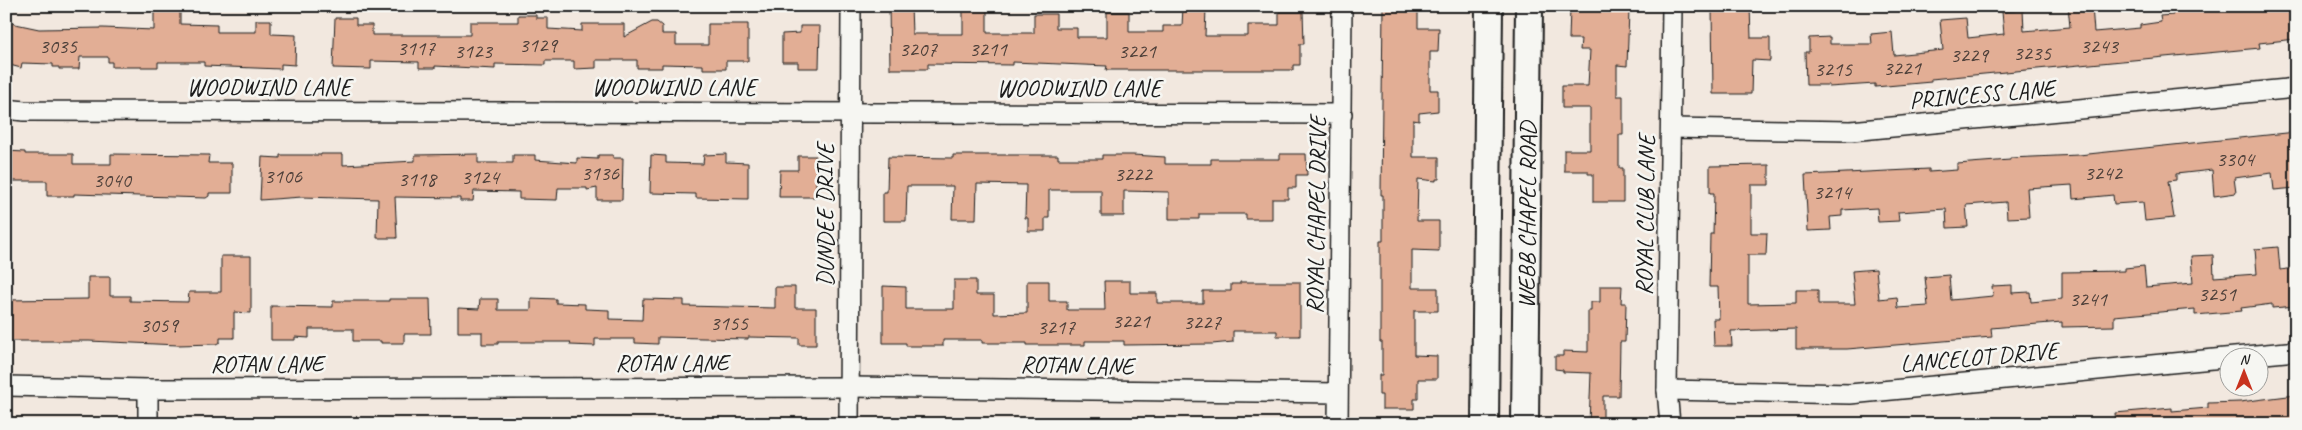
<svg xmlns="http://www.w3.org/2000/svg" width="2302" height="430" viewBox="0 0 2302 430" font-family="Caveat,sans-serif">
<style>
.building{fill:#e2ae95;stroke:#1c1c1c}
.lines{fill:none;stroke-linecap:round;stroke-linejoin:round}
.street-casing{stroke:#1c1c1c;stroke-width:22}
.secondary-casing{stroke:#1c1c1c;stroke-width:30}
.street{stroke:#f6f6f2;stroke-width:19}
.secondary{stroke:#f6f6f2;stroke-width:26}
.labels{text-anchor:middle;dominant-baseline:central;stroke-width:5;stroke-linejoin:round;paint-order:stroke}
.number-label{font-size:21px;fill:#4e403a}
.street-label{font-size:24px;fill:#1c1c1c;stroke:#f6f6f2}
</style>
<rect width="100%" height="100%" fill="#f2e8df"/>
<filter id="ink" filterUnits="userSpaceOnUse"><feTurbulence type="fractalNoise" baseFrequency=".02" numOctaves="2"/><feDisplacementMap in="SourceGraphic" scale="10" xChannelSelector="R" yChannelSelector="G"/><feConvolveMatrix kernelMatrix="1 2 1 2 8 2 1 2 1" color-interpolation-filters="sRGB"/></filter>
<g filter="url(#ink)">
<g class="building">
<polygon points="154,6 180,6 180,24 217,25 217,32 256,32 256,20 271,20 271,34 296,35 295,65 281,64 281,69 255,68 204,66 204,62 158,62 158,67 112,67 112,62 108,62 108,57 80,57 79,69 59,69 59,67 53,67 53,64 22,63 21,68 6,64 6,22 39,29 103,28 154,30"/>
<polygon points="889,6 911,6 912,34 963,34 963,6 987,6 987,33 1034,33 1034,14 1056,14 1056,28 1077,28 1077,37 1107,37 1107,12 1129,12 1129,32 1163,32 1163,26 1182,26 1183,7 1206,8 1205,36 1248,36 1248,25 1279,25 1279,12 1303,12 1304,44 1300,44 1300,65 1293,65 1293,70 1106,70 1107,66 1013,62 1013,65 928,64 928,69 890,69"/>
<polygon points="1383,6 1418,6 1418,28 1439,28 1438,52 1430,52 1430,90 1438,90 1438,111 1419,113 1419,121 1413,120 1413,157 1439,157 1439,179 1436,179 1436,181 1418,179 1417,221 1439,221 1439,251 1412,250 1412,288 1438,288 1438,311 1414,311 1414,355 1437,356 1437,379 1418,379 1418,399 1414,399 1414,409 1382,409 1382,395 1379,395 1379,375 1382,375 1382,342 1380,342 1380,241 1383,241 1383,195 1381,195"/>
<polygon points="1712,6 1750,6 1751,38 1770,38 1770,61 1752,60 1751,94 1713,94"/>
<polygon points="2068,6 2092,6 2094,32 2140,28 2140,25 2161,22 2160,16 2173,15 2172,6 2224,6 2225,9 2296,6 2296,39 2259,43 2260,48 1931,79 1931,82 1875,87 1875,84 1829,87 1829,85 1806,85 1805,52 1809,52 1809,38 1830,37 1830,44 1872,44 1871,34 1892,32 1894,55 1943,50 1940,20 1966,18 1968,38 2004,34 2002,12 2023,10 2024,31 2070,27"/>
<polygon points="1570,8 1629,10 1627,66 1617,65 1617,96 1623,96 1623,135 1619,135 1619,168 1623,168 1623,202 1593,202 1593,174 1588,174 1588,171 1564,171 1564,150 1590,150 1590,108 1562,108 1562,86 1588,86 1590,50 1580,50 1581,39 1569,39"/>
<polygon points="518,15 536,15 536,18 548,18 548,29 582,31 582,24 624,24 624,37 652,22 657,22 662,26 662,34 676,34 676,45 708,45 708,24 748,24 748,61 726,61 726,69 703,69 703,65 662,64 662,68 637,68 637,60 596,60 596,68 574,69 574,61 545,61 545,65 495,64 495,69 435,66 435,68 419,68 419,62 371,61 371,69 333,68 335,18 356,18 356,25 372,25 372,35 470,35 470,22 518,22"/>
<polygon points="800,26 820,26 819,68 798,68 798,62 782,62 782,34 800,33"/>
<polygon points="2296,132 2296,188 2274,190 2272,173 2234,178 2236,193 2214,196 2212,170 2176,174 2176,180 2168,181 2174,218 2145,221 2143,202 2114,204 2113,195 2073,199 2072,185 2027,188 2029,217 2007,218 2006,202 1966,205 1968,227 1947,228 1946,209 1898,212 1899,221 1878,222 1877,208 1842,210 1842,216 1830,217 1831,230 1808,231 1805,175 1929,169 1929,172 1957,170 1957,164 2010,160 2010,158 2079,155"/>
<polygon points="6,151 25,152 25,154 73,154 73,164 111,164 111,154 209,155 208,163 232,163 232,193 209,193 209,196 206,198 74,194 74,196 47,196 47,181 6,181"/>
<polygon points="321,154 343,154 343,165 415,161 415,155 478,154 478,163 513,163 513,155 535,155 535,160 577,163 577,158 598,159 598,155 613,155 613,158 623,158 622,200 597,200 597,188 587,190 587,188 558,188 557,200 519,199 519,192 474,191 473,201 460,201 460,198 395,197 397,238 377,238 378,199 302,197 260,200 262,157 280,158 280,155 321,155"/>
<polygon points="726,154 726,162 748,163 748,199 696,198 696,194 650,193 651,155 666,156 666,163 703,164 704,155"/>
<polygon points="1280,154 1306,154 1307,175 1296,175 1296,188 1288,188 1288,199 1272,199 1272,219 1246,219 1246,214 1199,214 1199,219 1169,219 1169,192 1124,191 1124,216 1101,216 1101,190 1049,190 1049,218 1045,218 1045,231 1028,231 1028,218 1025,218 1026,185 977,184 976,219 952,219 953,186 907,186 906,221 883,221 883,192 887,192 888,157 953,158 953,155 1058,155 1058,159 1102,159 1102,155 1133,155 1165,157 1165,164 1211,164 1211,159 1280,159"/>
<polygon points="798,156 816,156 816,197 779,197 780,170 798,170"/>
<polygon points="1769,165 1769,185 1751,185 1751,233 1767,233 1766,255 1748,255 1748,304 1796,303 1796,290 1818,290 1818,304 1855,304 1852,271 1876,269 1879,299 1897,297 1898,308 1928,306 1925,277 1949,275 1951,300 1993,296 1992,286 2012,285 2012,293 2030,292 2031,302 2062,299 2062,272 2125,271 2125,268 2144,266 2146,287 2193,283 2191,256 2213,255 2214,277 2257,274 2255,249 2278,247 2280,270 2296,268 2296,306 2272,308 2272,304 2241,308 2242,311 2195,315 2195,309 2114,316 2114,326 2062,327 2062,322 1991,328 1992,337 1847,349 1796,349 1796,329 1731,331 1732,346 1714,346 1713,319 1719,319 1718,287 1709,287 1710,234 1713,234 1714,193 1710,193 1710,166"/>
<polygon points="221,256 251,256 251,313 234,312 234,338 220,338 220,342 216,344 178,345 89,341 6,341 6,300 88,299 88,277 110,277 110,296 130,296 130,301 188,302 189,292 221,292"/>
<polygon points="954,280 976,280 976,295 994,295 994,314 1027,313 1027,281 1049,281 1049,301 1067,301 1067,310 1105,310 1104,281 1130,281 1130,293 1157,293 1157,303 1203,303 1203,291 1231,291 1231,284 1240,284 1240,282 1300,282 1300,336 1277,336 1277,331 1233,331 1233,342 1212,344 1124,345 1124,341 1085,341 1085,345 1027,345 1027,343 982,343 982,340 943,340 943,346 906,346 906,343 883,343 883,286 906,287 906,309 954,309"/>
<polygon points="1600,286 1622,286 1621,303 1626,303 1625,342 1620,342 1619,396 1603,396 1603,424 1589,424 1591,373 1563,372 1563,370 1555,369 1555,356 1563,356 1563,351 1588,352 1588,311 1591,311 1591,302 1600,302"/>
<polygon points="775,287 795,287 795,308 816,308 816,345 799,345 799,338 748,337 748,339 658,337 658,344 635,343 635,339 595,339 595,346 570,345 571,342 498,342 498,344 482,344 482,332 458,332 458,308 479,309 480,299 498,299 498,310 531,310 531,298 556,299 556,303 585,304 585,309 609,310 609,319 642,320 643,299 684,300 684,306 775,308"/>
<polygon points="389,299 430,299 431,334 404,334 404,343 381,343 381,341 353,341 353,329 309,329 309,338 295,337 295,340 271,340 271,306 333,307 333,301 389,301"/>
<polygon points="2296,395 2296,424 2116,424 2115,413 2172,408 2172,411 2208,408 2208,403 2240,402"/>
</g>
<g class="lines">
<g class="street-casing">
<g id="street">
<polyline points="6,109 24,111 1342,114"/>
<polyline points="1671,128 1851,131 2296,88"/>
<polyline points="6,386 148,389 849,387 1337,393"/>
<polyline points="1667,390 1850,394 2296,351"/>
<polyline points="148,424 148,389"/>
<polyline points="849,424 851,6"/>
<polyline points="1338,424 1342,6"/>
<polyline points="1670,424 1667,390 1672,6"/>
</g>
</g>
<g class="secondary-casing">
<g id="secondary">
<polyline points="1485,424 1489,6"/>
<path id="s1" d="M1525 424 1529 6"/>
</g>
</g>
<use href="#street" class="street"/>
<use href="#secondary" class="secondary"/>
</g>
</g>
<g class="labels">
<g class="number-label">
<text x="538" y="45">3129</text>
<text x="58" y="46">3035</text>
<text x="2099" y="46">3243</text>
<text x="416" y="48">3117</text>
<text x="918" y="49">3207</text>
<text x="988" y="49">3211</text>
<text x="473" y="51">3123</text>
<text x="1137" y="51">3221</text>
<text x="2032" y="53">3235</text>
<text x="1969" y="55">3229</text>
<text x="1902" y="68">3221</text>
<text x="1833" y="69">3215</text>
<text x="2235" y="159">3304</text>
<text x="600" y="173">3136</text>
<text x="2103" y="173">3242</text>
<text x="1133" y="174">3222</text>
<text x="283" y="176">3106</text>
<text x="480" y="177">3124</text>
<text x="417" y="179">3118</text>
<text x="112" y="180">3040</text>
<text x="1832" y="192">3214</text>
<text x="2217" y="294">3251</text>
<text x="2088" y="299">3241</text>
<text x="1131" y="321">3221</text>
<text x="1202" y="322">3227</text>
<text x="729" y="323">3155</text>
<text x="159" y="325">3059</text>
<text x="1056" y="327">3217</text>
</g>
<g class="street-label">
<text x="269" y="87">WOODWIND LANE</text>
<text x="674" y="87">WOODWIND LANE</text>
<text x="1079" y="88">WOODWIND LANE</text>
<text transform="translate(1982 94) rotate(-5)">PRINCESS LANE</text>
<text transform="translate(825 215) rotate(-90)">DUNDEE DRIVE</text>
<text transform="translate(1316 215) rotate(-89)">ROYAL CHAPEL DRIVE</text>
<text stroke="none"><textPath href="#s1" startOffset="209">WEBB CHAPEL ROAD</textPath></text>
<text transform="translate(1645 215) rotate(-89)">ROYAL CLUB LANE</text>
<text transform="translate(1979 357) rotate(-5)">LANCELOT DRIVE</text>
<text x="672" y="363">ROTAN LANE</text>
<text x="267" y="364">ROTAN LANE</text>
<text transform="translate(1077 365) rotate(1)">ROTAN LANE</text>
</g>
</g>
<rect width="2302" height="430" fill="none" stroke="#f6f6f2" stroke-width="25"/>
<rect x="12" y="12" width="2277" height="405" fill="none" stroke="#1c1c1c" stroke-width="2" filter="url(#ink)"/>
<g transform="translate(2244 372)"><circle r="24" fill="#f6f6f2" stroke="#9f9f9c"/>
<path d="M0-4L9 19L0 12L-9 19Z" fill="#c8321e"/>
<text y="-8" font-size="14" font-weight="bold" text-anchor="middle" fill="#1c1c1c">N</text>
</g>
</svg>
